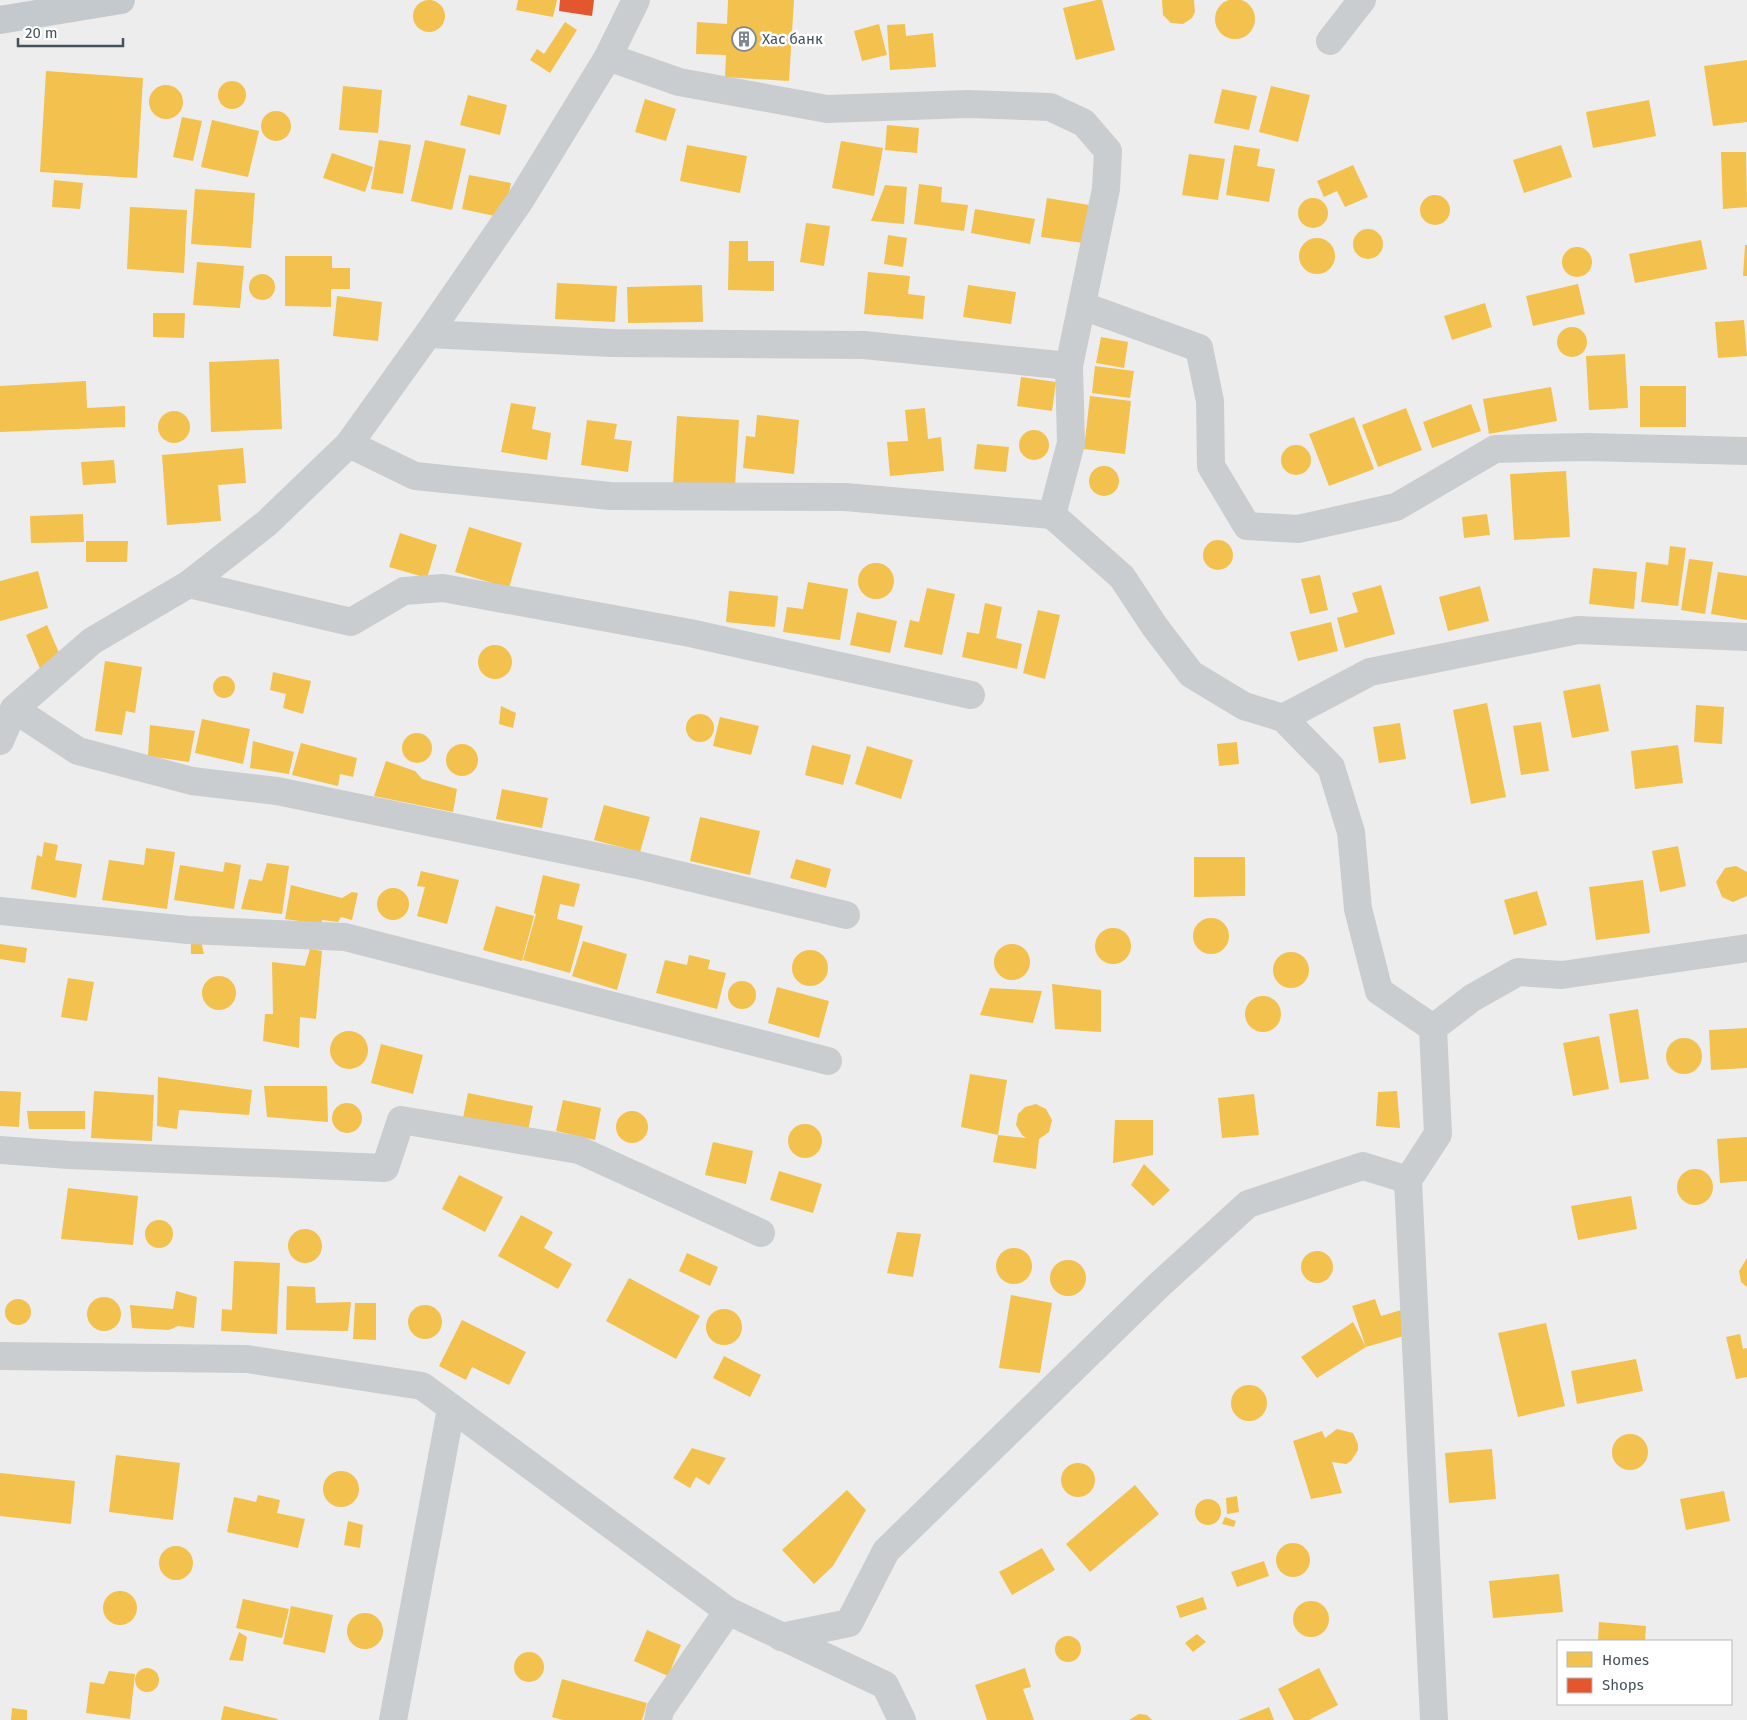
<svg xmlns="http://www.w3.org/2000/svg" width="1747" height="1720" viewBox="0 0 1747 1720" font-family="'Fira Sans',sans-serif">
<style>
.homes{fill:#f2c14e}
.shops{fill:#e4572e}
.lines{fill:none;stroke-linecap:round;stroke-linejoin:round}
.minor{stroke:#c9cdcf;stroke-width:28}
.major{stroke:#c4c9cd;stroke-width:28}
.labels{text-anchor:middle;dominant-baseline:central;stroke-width:5;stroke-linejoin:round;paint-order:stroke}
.poi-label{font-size:15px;fill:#43525b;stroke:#fff;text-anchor:start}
</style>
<rect width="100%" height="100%" fill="#eeeded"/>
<g class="homes">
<circle cx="1235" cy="19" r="20"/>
<circle cx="429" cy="16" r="16"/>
<polygon points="518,0 557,0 553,17 516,10"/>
<polygon points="728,0 794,0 789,81 725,77 726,55 696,54 697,22 727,24"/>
<polygon points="1097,0 1102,0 1115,50 1076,60 1063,8"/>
<polygon points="1162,0 1194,0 1195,12 1192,18 1183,24 1171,23 1163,15"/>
<polygon points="565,22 577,30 550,73 530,60 537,49 544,54"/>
<polygon points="879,24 887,55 862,61 854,31"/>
<polygon points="905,24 906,36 933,33 936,67 890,70 887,25"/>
<polygon points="1747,60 1747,122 1713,126 1704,66"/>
<polygon points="46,71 143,78 137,178 40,172"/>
<circle cx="232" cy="95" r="14"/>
<circle cx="166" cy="102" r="17"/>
<polygon points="343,86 382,90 378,133 339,130"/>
<polygon points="1271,86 1310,95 1298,142 1259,132"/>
<polygon points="1222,89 1257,96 1249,130 1214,123"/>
<polygon points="468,95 507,105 500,135 460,125"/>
<polygon points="645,99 676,109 666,141 635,132"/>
<polygon points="1649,100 1656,136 1593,148 1586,112"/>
<circle cx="276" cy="126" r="15"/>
<polygon points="182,117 202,121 193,161 173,157"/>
<polygon points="212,120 259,131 248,177 201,167"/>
<polygon points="887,125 919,128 917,153 885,150"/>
<polygon points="379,140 411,145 403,194 371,189"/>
<polygon points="425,140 466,149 452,210 411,201"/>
<polygon points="841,141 883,148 874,196 832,188"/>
<polygon points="687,145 747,156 740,193 680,181"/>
<polygon points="1234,145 1260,149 1257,166 1275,169 1269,202 1226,195"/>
<polygon points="1561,145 1572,177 1524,193 1513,160"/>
<polygon points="1721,152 1746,152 1747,207 1723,209"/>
<polygon points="332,153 373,167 365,192 323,178"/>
<polygon points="1189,154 1225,159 1218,200 1182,195"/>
<polygon points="1353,165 1368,197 1345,207 1337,191 1324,197 1317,181"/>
<polygon points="469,175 511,183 504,218 462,209"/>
<polygon points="54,180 83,183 80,209 52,207"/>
<polygon points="919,184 942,187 941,202 968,205 964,231 914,224"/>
<polygon points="885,185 907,187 904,224 871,221"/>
<polygon points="195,189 255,193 251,248 191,244"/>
<circle cx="1435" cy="210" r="15"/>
<polygon points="1047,198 1089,205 1083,243 1041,237"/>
<circle cx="1313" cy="213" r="15"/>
<polygon points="130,207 187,210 184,273 127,269"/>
<polygon points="975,209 1035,219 1030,244 971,233"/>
<polygon points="806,223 830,226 824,266 800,262"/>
<circle cx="1368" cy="244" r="15"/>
<polygon points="888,235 907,238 903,267 884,264"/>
<circle cx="1317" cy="256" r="18"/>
<polygon points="1701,240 1707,269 1635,283 1629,254"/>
<polygon points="729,241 748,241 748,261 774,261 774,291 728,290"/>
<polygon points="1745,245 1747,245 1747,276 1743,276"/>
<circle cx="1577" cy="262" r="15"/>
<polygon points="285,256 332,256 332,268 350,268 350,289 331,289 331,307 285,306"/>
<polygon points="197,262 244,266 240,308 193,305"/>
<polygon points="868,272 910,276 908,294 925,296 923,319 864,314"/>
<circle cx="262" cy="287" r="13"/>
<polygon points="557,283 617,286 615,322 555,319"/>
<polygon points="1578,284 1585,314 1533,326 1526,296"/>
<polygon points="702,285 703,322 628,323 627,287"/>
<polygon points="968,285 1016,292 1011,324 963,317"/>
<polygon points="337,296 382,302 378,341 333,336"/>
<polygon points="1485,303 1492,327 1452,340 1444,316"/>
<polygon points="153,313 185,313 184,338 153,337"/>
<polygon points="1744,320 1747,356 1718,358 1715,322"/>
<circle cx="1572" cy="342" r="15"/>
<polygon points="1101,337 1128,342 1124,368 1096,363"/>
<polygon points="1625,354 1628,408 1589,410 1586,356"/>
<polygon points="279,359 282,429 211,432 209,362"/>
<polygon points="1095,366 1134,371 1130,398 1092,393"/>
<polygon points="1021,377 1056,382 1052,411 1017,406"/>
<polygon points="86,381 87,408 125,406 125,427 0,432 0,386"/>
<rect x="1640" y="386" width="46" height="41"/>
<polygon points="1551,387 1557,421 1489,434 1483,399"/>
<polygon points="1090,396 1131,401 1125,454 1084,449"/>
<polygon points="511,403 536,407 532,429 551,433 547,460 501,452"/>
<polygon points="1471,404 1481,431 1432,448 1423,422"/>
<polygon points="925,408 928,439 941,437 944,471 890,476 887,442 908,441 905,410"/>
<polygon points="1406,408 1422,450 1378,467 1362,425"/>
<circle cx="174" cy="427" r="16"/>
<polygon points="757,415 799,420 794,474 743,468 746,436 755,437"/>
<polygon points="677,416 739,420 735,487 673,484"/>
<polygon points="1354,417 1374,469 1329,486 1309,434"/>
<polygon points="587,420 617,424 614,439 632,441 628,472 581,465"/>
<circle cx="1034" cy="445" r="15"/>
<polygon points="977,444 1009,447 1006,472 974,469"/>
<circle cx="1296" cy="460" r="15"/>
<polygon points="243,448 246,483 218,485 221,521 167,525 162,455"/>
<polygon points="114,460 116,483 83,485 81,462"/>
<circle cx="1104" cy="481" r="15"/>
<polygon points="1566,471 1570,537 1514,540 1510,474"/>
<polygon points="83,514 84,542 31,543 30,516"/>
<polygon points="1487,514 1490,535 1464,538 1462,517"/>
<polygon points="469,527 522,543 509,588 455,572"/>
<polygon points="400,533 437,545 427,578 389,567"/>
<circle cx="1218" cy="555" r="15"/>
<polygon points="86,541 128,541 127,562 86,562"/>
<polygon points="1670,546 1686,548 1678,606 1641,602 1646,562 1668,565"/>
<polygon points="1689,559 1713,562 1705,614 1681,610"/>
<circle cx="876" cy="581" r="18"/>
<polygon points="1593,568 1637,572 1634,609 1589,604"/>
<polygon points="38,571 48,608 0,621 0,581"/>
<polygon points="1718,572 1747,576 1747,620 1711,614"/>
<polygon points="1320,575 1328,610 1310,614 1301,579"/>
<polygon points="808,582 848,589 840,640 783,632 787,607 803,609"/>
<polygon points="1381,585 1395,634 1345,648 1337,618 1358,612 1352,593"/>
<polygon points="1480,586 1489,621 1448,631 1439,597"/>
<polygon points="927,588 955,594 942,655 904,647 910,620 919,622"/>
<polygon points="729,591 778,596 775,627 726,622"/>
<polygon points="985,603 1002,607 996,638 1022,644 1017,669 962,657 967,632 979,634"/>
<polygon points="1038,610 1060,615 1045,679 1023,673"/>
<polygon points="857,612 897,621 890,653 850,645"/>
<polygon points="1331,622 1338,651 1298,661 1290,632"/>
<polygon points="47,625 60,655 41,671 26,635"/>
<circle cx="495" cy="662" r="17"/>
<polygon points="105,661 142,667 135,713 126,711 122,735 95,731"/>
<polygon points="273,672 311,681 303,714 283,708 286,694 270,690"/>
<circle cx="224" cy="687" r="11"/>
<polygon points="1600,684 1609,731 1572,738 1563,691"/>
<polygon points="1487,703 1506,797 1471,804 1453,710"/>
<polygon points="1696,705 1724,707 1722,744 1694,742"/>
<polygon points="501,706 516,713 513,728 499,724"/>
<circle cx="700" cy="728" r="14"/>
<polygon points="720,717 759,726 751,755 713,746"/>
<polygon points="202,719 250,729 243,764 195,753"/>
<polygon points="1541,722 1549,771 1521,775 1513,726"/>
<polygon points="1400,723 1406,759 1379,763 1373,727"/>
<polygon points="150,725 195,731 189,762 148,756"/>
<circle cx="417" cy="748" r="15"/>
<polygon points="253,741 294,752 289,774 250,768"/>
<polygon points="1237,742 1239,764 1219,766 1217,744"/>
<polygon points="301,743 357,758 353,777 340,774 338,786 292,775"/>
<circle cx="462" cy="760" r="16"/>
<polygon points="812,745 851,755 843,785 805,775"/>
<polygon points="1678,745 1683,783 1635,789 1631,751"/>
<polygon points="867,746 913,760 901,799 855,784"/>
<polygon points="386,761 415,771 422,779 457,789 453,812 374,796"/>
<polygon points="502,789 548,798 542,828 496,819"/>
<polygon points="604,805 650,817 640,852 594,840"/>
<polygon points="700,817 760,831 750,875 690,861"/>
<polygon points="44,842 58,845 55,860 82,864 76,898 31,889 37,855 42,857"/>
<polygon points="1678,846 1686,886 1660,892 1652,851"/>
<polygon points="146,848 175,852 167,909 102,900 109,860 144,865"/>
<polygon points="1194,857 1245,857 1245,896 1194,897"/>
<polygon points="796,859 831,869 826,888 790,878"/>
<polygon points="225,862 241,865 234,909 174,900 180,865 223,872"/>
<polygon points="267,863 289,866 282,914 241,909 249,879 262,881"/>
<polygon points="1736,866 1747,872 1747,896 1733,902 1722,897 1716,882 1725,868"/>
<polygon points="421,871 459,880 447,924 417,916 425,887 417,886"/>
<polygon points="543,875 580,884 574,907 560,904 557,919 583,926 570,973 523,960 536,914 534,913"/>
<polygon points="1643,880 1650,933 1596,940 1589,887"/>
<polygon points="291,885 342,898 352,892 358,893 352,920 341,917 338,922 322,920 321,924 285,919"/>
<circle cx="393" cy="904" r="16"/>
<polygon points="1537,891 1547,925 1514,935 1504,900"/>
<polygon points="496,906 534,916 522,961 483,950"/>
<circle cx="1211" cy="936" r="18"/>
<circle cx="1113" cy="946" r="18"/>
<polygon points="191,941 201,941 204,954 191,954"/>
<polygon points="583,941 627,954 617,990 572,976"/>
<polygon points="0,944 27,948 25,963 0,959"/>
<circle cx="1012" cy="962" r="18"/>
<polygon points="310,949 322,951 316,1019 300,1017 299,1048 263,1041 265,1014 273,1014 272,962 305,966"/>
<circle cx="810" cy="968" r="18"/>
<circle cx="1291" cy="970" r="18"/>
<polygon points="689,955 710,960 708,969 726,973 717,1009 656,993 665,960 687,965"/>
<circle cx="219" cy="993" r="17"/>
<polygon points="68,978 94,982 87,1021 61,1017"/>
<circle cx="742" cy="995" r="14"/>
<polygon points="1052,984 1101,990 1101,1032 1055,1029"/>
<polygon points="777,987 829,1001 819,1038 768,1023"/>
<polygon points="990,988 1042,991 1033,1023 980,1015"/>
<circle cx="1263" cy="1014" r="18"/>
<polygon points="1638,1009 1649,1079 1620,1083 1609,1014"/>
<polygon points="1747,1028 1747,1068 1711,1070 1709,1030"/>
<circle cx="349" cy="1050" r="19"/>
<polygon points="1599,1036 1609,1089 1573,1096 1563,1043"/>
<circle cx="1684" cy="1056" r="18"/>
<polygon points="381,1044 423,1055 413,1094 371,1083"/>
<polygon points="970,1074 1007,1080 998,1135 961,1127"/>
<polygon points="158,1077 252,1090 249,1115 179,1110 177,1129 157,1126"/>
<polygon points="264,1086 327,1086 328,1122 267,1117"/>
<polygon points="0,1091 21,1092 19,1127 0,1126"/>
<polygon points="94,1091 154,1095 152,1141 91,1138"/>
<polygon points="1397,1091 1400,1128 1376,1126 1378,1092"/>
<polygon points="468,1093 533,1106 528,1131 463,1118"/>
<polygon points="1254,1094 1259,1135 1222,1138 1218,1098"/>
<polygon points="563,1100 601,1108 595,1140 556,1131"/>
<circle cx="347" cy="1118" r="15"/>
<polygon points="1036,1104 1046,1109 1052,1120 1049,1132 1039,1139 1036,1169 993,1162 998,1135 1026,1138 1022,1135 1016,1125 1018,1114 1025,1107"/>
<circle cx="632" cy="1127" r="16"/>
<polygon points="27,1111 85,1111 85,1129 29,1129"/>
<polygon points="1115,1120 1153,1120 1153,1155 1113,1163"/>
<circle cx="805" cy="1141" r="17"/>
<polygon points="1747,1137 1747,1181 1720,1183 1717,1139"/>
<polygon points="713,1142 753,1151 746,1184 705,1175"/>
<polygon points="1144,1164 1170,1190 1153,1206 1131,1185"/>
<circle cx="1695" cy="1187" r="18"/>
<polygon points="779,1171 822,1184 813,1213 770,1200"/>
<polygon points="459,1175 503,1197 485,1232 442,1209"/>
<polygon points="68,1188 138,1196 133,1245 61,1239"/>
<polygon points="1631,1196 1637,1229 1578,1240 1571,1206"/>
<polygon points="521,1215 553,1232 544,1248 572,1264 558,1289 498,1256"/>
<circle cx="159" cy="1234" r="14"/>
<circle cx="305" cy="1246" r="17"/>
<polygon points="897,1232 921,1234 913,1277 887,1273"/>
<circle cx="1014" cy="1266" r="18"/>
<circle cx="1317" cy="1267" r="16"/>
<polygon points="687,1253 718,1267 710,1286 679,1271"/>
<polygon points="1747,1258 1747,1287 1741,1282 1739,1271"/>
<circle cx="1068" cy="1278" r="18"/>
<polygon points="234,1261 280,1263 277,1334 221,1331 222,1309 232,1310"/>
<polygon points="629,1278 700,1316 676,1359 606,1321"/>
<polygon points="287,1286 315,1287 316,1303 351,1302 348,1331 286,1330"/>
<polygon points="176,1291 197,1297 194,1328 178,1326 169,1330 132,1328 130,1305 173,1309"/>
<polygon points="1011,1295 1052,1303 1040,1373 999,1368"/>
<circle cx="104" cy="1314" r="17"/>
<polygon points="1375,1299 1381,1316 1408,1308 1414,1333 1366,1347 1317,1378 1301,1357 1353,1322 1366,1347 1352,1306"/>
<circle cx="18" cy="1312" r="13"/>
<polygon points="355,1303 376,1303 376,1340 353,1339"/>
<circle cx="425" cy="1322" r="17"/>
<circle cx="724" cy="1327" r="18"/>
<polygon points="462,1320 526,1352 509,1385 472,1367 466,1380 439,1366"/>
<polygon points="1546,1323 1565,1406 1518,1417 1498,1333"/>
<polygon points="1740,1334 1743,1349 1747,1348 1747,1377 1736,1379 1726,1337"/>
<polygon points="724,1356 761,1375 750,1397 713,1378"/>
<polygon points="1636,1359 1643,1391 1577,1404 1571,1371"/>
<circle cx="1249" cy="1403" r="18"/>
<polygon points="1337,1429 1353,1433 1358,1444 1358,1450 1351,1461 1346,1464 1332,1462 1342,1493 1311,1499 1293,1441 1322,1431 1325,1438"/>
<circle cx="1630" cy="1452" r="18"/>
<polygon points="692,1448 726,1458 709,1485 696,1477 690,1488 673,1478"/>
<polygon points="1492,1449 1496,1499 1449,1503 1445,1453"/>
<polygon points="116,1455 180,1463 173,1520 109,1512"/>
<circle cx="1078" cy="1480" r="17"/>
<circle cx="341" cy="1489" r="18"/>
<polygon points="0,1473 75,1481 71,1524 0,1516"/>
<polygon points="1135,1485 1159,1514 1090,1572 1066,1544"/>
<polygon points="847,1490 866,1510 833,1566 814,1584 782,1550"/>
<polygon points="1724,1491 1730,1521 1686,1530 1680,1499"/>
<polygon points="258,1495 280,1500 277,1513 305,1519 298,1548 227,1532 234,1497 256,1502"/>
<polygon points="1237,1496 1239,1512 1227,1514 1226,1498"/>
<circle cx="1208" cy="1512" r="13"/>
<polygon points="1225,1517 1236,1521 1234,1527 1222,1524"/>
<polygon points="348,1521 363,1525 360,1548 344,1545"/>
<circle cx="1293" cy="1560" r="17"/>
<circle cx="176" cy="1563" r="17"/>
<polygon points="1042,1548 1055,1570 1012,1595 999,1572"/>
<polygon points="1264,1561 1269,1576 1237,1587 1231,1572"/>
<polygon points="1559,1574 1563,1612 1493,1618 1489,1581"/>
<circle cx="120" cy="1608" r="17"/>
<polygon points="1203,1597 1207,1609 1180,1618 1176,1606"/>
<polygon points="243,1599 289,1609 282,1638 236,1628"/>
<circle cx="1311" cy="1619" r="18"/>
<polygon points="291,1606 333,1615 325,1653 283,1644"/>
<circle cx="365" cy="1631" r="18"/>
<polygon points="1599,1622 1646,1626 1645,1641 1598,1641"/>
<polygon points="647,1630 681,1645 668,1676 634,1661"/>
<polygon points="239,1632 247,1637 243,1661 229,1660"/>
<polygon points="1197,1634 1206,1642 1193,1652 1185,1643"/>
<circle cx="1068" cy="1649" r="13"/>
<circle cx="529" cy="1667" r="15"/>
<polygon points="1025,1668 1031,1687 1023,1689 1034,1720 987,1720 975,1685"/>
<polygon points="1319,1668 1338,1705 1309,1720 1294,1720 1278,1689"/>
<circle cx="147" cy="1680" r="12"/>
<polygon points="109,1671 135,1674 130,1719 86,1713 90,1682 104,1684"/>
<polygon points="562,1679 647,1703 642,1720 563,1720 552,1717"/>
<polygon points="224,1706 278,1719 277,1720 221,1720"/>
<polygon points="1269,1707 1274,1720 1238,1720"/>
<polygon points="12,1708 27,1710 27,1720 11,1720"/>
<polygon points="1139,1714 1147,1715 1152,1720 1129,1720"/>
</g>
<polygon class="shops" points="560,0 594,0 592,16 559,11"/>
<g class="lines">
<g class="minor">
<polyline points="1330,41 1362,0"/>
<polyline points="608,57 679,82 827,109 968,104 1050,107 1084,123 1108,151 1106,189 1069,366 1071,443 1052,515 1122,577 1155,627 1191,674 1244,706 1283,718 1331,767 1351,832 1358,909 1379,991 1433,1028"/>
<polyline points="1083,306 1199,348 1210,401 1211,466 1247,526 1298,529 1396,507 1495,449 1586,447 1747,451"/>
<polyline points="428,334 612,343 864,345 1069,366"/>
<polyline points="349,444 415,476 610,496 845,497 1052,515"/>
<polyline points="189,584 351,622 404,591 443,588 690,633 971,695"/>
<polyline points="14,709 78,751 192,781 277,791 638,865 846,915"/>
<polyline points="1283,718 1370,672 1578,630 1747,637"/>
<polyline points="0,741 14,709 92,641 189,584 267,523 349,444 428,334 521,199 608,57 636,0"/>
<polyline points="0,911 188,930 345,937 828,1061"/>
<polyline points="0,1150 69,1155 385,1168 401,1120 579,1150 761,1233"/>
<polyline points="0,1356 247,1359 422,1386 728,1611 885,1685 902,1720"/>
<polyline points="781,1637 849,1623 886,1551 1157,1287 1248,1204 1363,1166 1408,1180"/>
<polyline points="393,1720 451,1409"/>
<polyline points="658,1720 660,1710 728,1611"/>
<polyline points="1434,1720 1408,1180 1438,1134 1433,1028 1472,998 1518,972 1562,975 1747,948"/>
</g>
<polyline class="major" points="0,20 121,0"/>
</g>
<defs>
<g id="building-ring" transform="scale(1.25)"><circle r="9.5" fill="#fff" stroke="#7f888e" stroke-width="1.5"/><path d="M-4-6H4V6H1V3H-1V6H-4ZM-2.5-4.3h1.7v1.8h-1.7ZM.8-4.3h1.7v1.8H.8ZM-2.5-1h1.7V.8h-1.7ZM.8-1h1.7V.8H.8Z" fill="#7f888e"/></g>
</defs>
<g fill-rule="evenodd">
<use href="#building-ring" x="744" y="39"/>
</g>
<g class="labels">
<g class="poi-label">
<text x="762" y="39">Хас банк</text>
</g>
</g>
<rect x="1557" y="1640" width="175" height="65" fill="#ffffff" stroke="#b4babd"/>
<rect x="1567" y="1652" width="25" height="15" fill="#f2c14e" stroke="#b4babd"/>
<text x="1602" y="1665" font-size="15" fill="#43525b">Homes</text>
<rect x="1567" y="1678" width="25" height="15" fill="#e4572e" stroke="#b4babd"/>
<text x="1602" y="1690" font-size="15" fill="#43525b">Shops</text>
<path d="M18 38v8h105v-8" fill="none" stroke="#43525b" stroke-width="2.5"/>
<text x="25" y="38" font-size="15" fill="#43525b" stroke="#ffffff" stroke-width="4" paint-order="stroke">20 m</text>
</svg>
